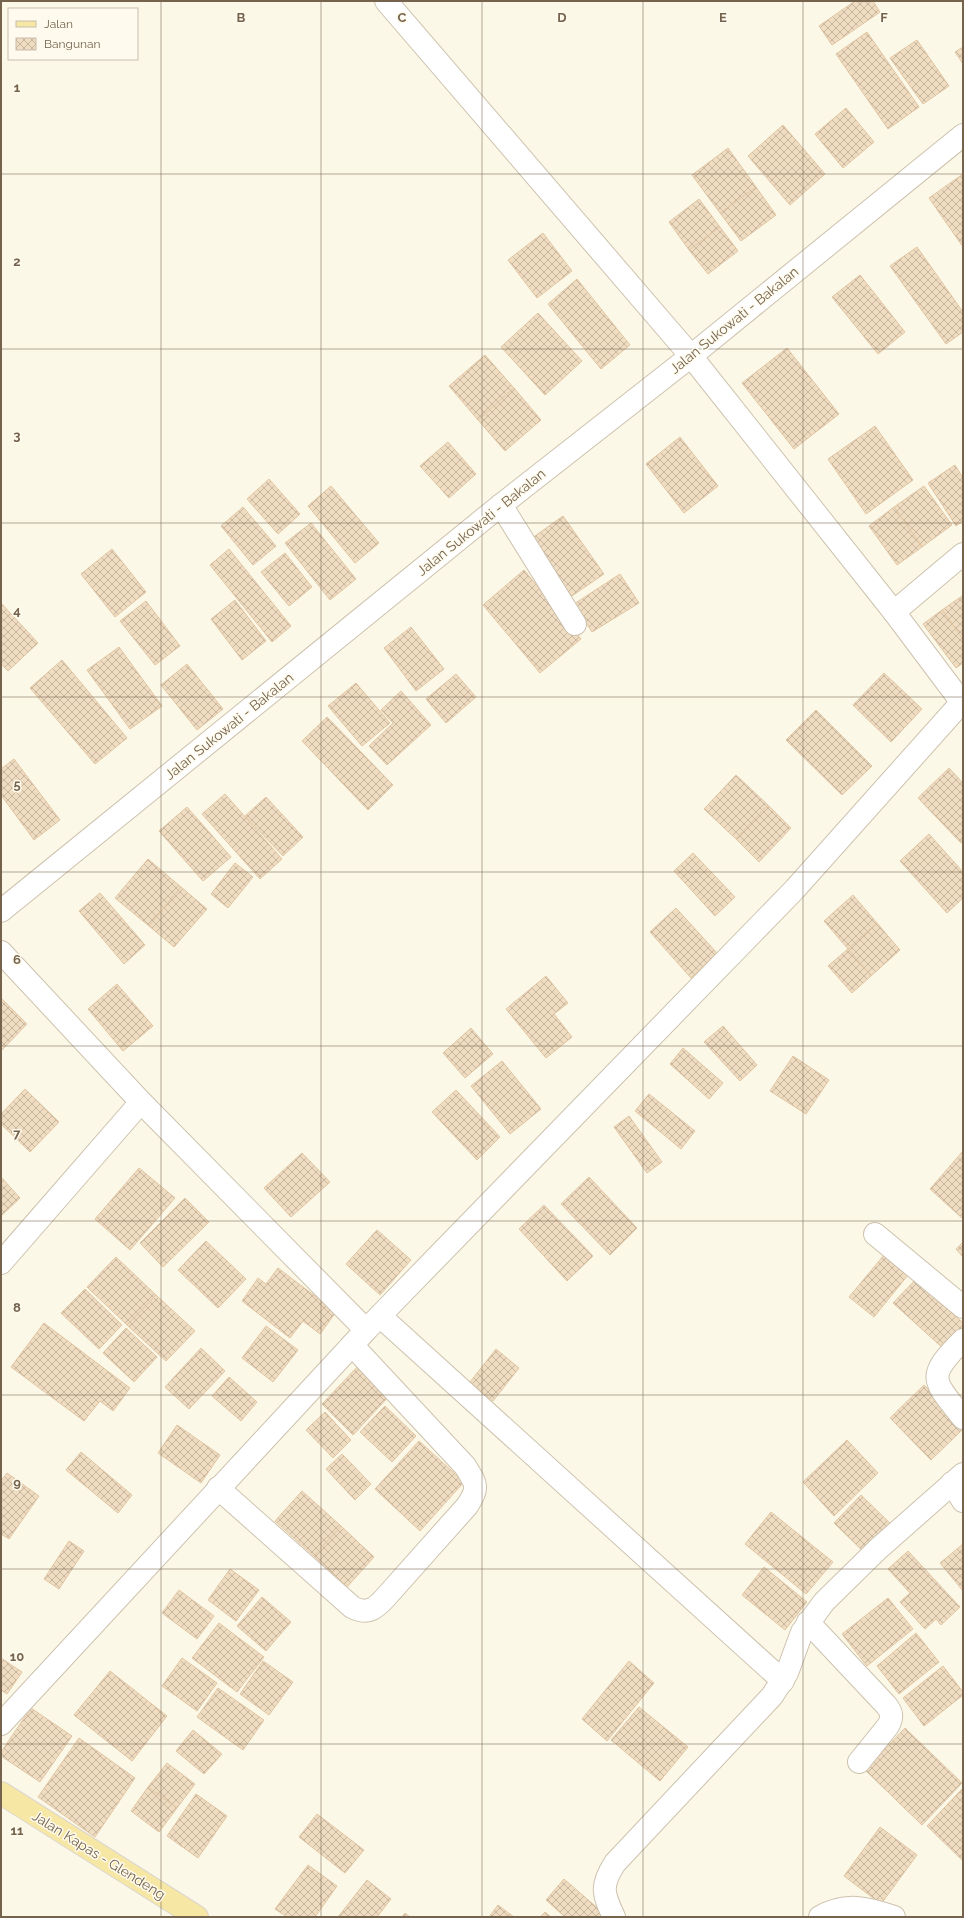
<svg xmlns="http://www.w3.org/2000/svg" width="964" height="1918" viewBox="0 0 964 1918" font-family="Raleway,sans-serif">
<style>
.building{fill:url(#building-cross-hatch);stroke:#e2c6a2}
.lines{fill:none;stroke-linecap:round;stroke-linejoin:round}
.minor-casing{stroke:#cdc2ae;stroke-width:24}
.major-casing{stroke:#dbd6d1;stroke-width:24}
.minor{stroke:#fff;stroke-width:22}
.major{stroke:#f7e7a4;stroke-width:22}
.grid{fill:none;stroke:#75634d;stroke-width:1;stroke-opacity:0.55}
.labels{text-anchor:middle;dominant-baseline:central;stroke-width:3;stroke-linejoin:round;paint-order:stroke}
.street-label{font-size:14px;fill:#75634d;stroke:#fefbee}
.grid-label{font-size:13px;text-anchor:middle;font-weight:bold;fill:#75634d;stroke:#fefbee;stroke-width:3;stroke-linejoin:round;paint-order:stroke}
</style>
<defs>
<pattern id="building-cross-hatch" width="8" height="8" patternUnits="userSpaceOnUse"><rect width="8" height="8" fill="#f0dcc1"/><path d="M0 0l8 8M0 8l8-8" fill="none" stroke="#c7b69f"/></pattern>
</defs>
<rect width="100%" height="100%" fill="#fcf8e8"/>
<g class="building">
<polygon points="855,1 873,1 880,12 832,45 819,26"/>
<polygon points="867,32 919,107 888,129 836,54"/>
<polygon points="917,40 949,86 923,104 890,58"/>
<polygon points="963,47 963,64 955,52"/>
<polygon points="846,108 874,142 843,168 815,134"/>
<polygon points="783,125 825,174 790,205 748,156"/>
<polygon points="728,148 756,187 720,213 692,175"/>
<polygon points="963,174 963,247 929,198"/>
<polygon points="756,187 776,215 741,241 720,213"/>
<polygon points="699,199 720,227 689,250 669,222"/>
<polygon points="720,227 738,251 708,274 689,250"/>
<polygon points="543,233 572,271 537,298 508,260"/>
<polygon points="917,247 963,312 963,332 946,344 890,266"/>
<polygon points="860,275 905,332 878,354 832,297"/>
<polygon points="577,279 630,345 601,369 548,304"/>
<polygon points="538,313 582,361 545,395 501,347"/>
<polygon points="787,348 839,414 794,449 742,383"/>
<polygon points="485,355 514,388 478,420 449,386"/>
<polygon points="514,388 541,420 505,451 478,420"/>
<polygon points="875,426 913,480 866,514 828,459"/>
<polygon points="680,437 718,486 684,513 646,464"/>
<polygon points="448,442 476,474 449,498 420,466"/>
<polygon points="955,465 963,478 963,521 956,526 928,483"/>
<polygon points="269,479 300,514 278,534 247,499"/>
<polygon points="331,486 379,543 355,563 308,506"/>
<polygon points="924,486 952,525 922,547 894,507"/>
<polygon points="243,507 276,546 253,565 221,526"/>
<polygon points="894,507 922,547 897,565 869,526"/>
<polygon points="563,516 604,574 569,598 528,541"/>
<polygon points="311,523 356,579 330,600 285,543"/>
<polygon points="112,549 146,592 115,617 81,574"/>
<polygon points="229,549 291,626 272,642 210,565"/>
<polygon points="285,553 312,587 289,606 261,572"/>
<polygon points="524,570 581,639 540,673 483,605"/>
<polygon points="620,574 639,603 592,632 574,604"/>
<polygon points="962,596 963,597 963,639 942,610"/>
<polygon points="235,600 266,641 242,660 211,619"/>
<polygon points="146,601 180,646 155,665 120,621"/>
<polygon points="1,603 38,643 8,671 1,664"/>
<polygon points="942,610 963,639 963,663 956,668 923,624"/>
<polygon points="411,627 444,669 416,691 384,648"/>
<polygon points="119,647 162,706 130,729 87,670"/>
<polygon points="62,660 127,738 95,764 30,688"/>
<polygon points="187,664 223,709 197,730 161,685"/>
<polygon points="884,673 922,709 891,742 853,705"/>
<polygon points="456,674 476,697 446,723 426,699"/>
<polygon points="356,683 390,723 362,746 328,706"/>
<polygon points="401,691 431,725 387,765 369,746 393,723 381,710"/>
<polygon points="816,710 872,766 842,795 786,740"/>
<polygon points="327,717 393,785 368,810 302,741"/>
<polygon points="14,759 60,820 34,840 1,795 1,769"/>
<polygon points="949,768 963,783 963,840 961,843 918,798"/>
<polygon points="736,775 768,805 736,839 704,809"/>
<polygon points="225,794 282,859 260,879 202,814"/>
<polygon points="266,797 303,837 283,856 245,816"/>
<polygon points="768,805 791,828 759,862 736,839"/>
<polygon points="187,807 231,857 203,881 159,831"/>
<polygon points="929,834 963,872 963,898 947,913 900,861"/>
<polygon points="693,853 735,897 715,916 674,871"/>
<polygon points="148,859 181,887 149,926 115,898"/>
<polygon points="235,863 253,877 228,908 211,894"/>
<polygon points="181,887 207,909 174,947 149,926"/>
<polygon points="100,893 145,945 124,964 79,911"/>
<polygon points="853,895 877,923 848,949 824,921"/>
<polygon points="676,908 717,953 691,978 650,932"/>
<polygon points="877,923 900,950 871,976 848,949"/>
<polygon points="848,949 871,976 852,993 828,966"/>
<polygon points="546,976 568,1003 554,1014 572,1037 546,1058 506,1009"/>
<polygon points="117,984 153,1026 123,1051 88,1009"/>
<polygon points="1,998 27,1024 1,1051"/>
<polygon points="723,1026 757,1065 740,1081 704,1042"/>
<polygon points="471,1028 493,1054 465,1078 443,1053"/>
<polygon points="683,1048 723,1083 709,1099 670,1064"/>
<polygon points="793,1056 829,1080 806,1114 770,1091"/>
<polygon points="502,1061 541,1109 510,1134 471,1086"/>
<polygon points="25,1089 59,1122 30,1152 1,1124 1,1114"/>
<polygon points="456,1090 500,1137 477,1160 432,1112"/>
<polygon points="649,1094 695,1131 681,1149 635,1111"/>
<polygon points="629,1116 662,1162 647,1173 614,1127"/>
<polygon points="963,1151 963,1219 930,1189"/>
<polygon points="302,1153 330,1182 291,1217 264,1188"/>
<polygon points="139,1168 175,1198 130,1250 95,1219"/>
<polygon points="1,1177 20,1198 1,1216"/>
<polygon points="589,1177 637,1228 610,1255 561,1204"/>
<polygon points="185,1198 209,1222 163,1267 140,1243"/>
<polygon points="544,1205 593,1256 567,1281 519,1229"/>
<polygon points="377,1230 411,1260 380,1295 346,1264"/>
<polygon points="206,1241 246,1279 218,1308 178,1270"/>
<polygon points="963,1242 963,1257 956,1249"/>
<polygon points="884,1255 908,1275 874,1317 849,1297"/>
<polygon points="116,1257 156,1295 127,1325 87,1287"/>
<polygon points="278,1268 336,1312 320,1334 303,1321 290,1338 242,1301 258,1278 266,1284"/>
<polygon points="916,1279 963,1323 963,1333 946,1351 893,1303"/>
<polygon points="85,1289 122,1325 99,1349 61,1313"/>
<polygon points="156,1295 195,1331 166,1361 127,1325"/>
<polygon points="44,1323 130,1388 113,1411 100,1401 84,1421 11,1367"/>
<polygon points="266,1326 298,1350 273,1382 242,1358"/>
<polygon points="126,1328 157,1357 134,1382 103,1353"/>
<polygon points="201,1348 225,1371 189,1409 165,1387"/>
<polygon points="496,1349 519,1368 493,1401 470,1382"/>
<polygon points="360,1364 391,1394 353,1435 322,1404"/>
<polygon points="229,1377 257,1402 241,1421 212,1396"/>
<polygon points="924,1385 963,1426 963,1429 931,1460 890,1418"/>
<polygon points="385,1406 416,1436 392,1462 360,1432"/>
<polygon points="325,1412 351,1440 333,1458 306,1430"/>
<polygon points="177,1425 220,1455 201,1483 158,1453"/>
<polygon points="847,1440 878,1473 834,1516 803,1482"/>
<polygon points="419,1441 464,1482 420,1531 375,1489"/>
<polygon points="81,1452 132,1495 118,1513 66,1470"/>
<polygon points="342,1454 371,1484 355,1500 326,1469"/>
<polygon points="7,1473 39,1496 9,1539 1,1534 1,1481"/>
<polygon points="302,1491 341,1526 314,1556 275,1521"/>
<polygon points="861,1495 896,1529 869,1557 834,1523"/>
<polygon points="771,1512 833,1562 806,1594 745,1544"/>
<polygon points="341,1526 374,1557 347,1587 314,1556"/>
<polygon points="69,1541 84,1551 59,1589 44,1579"/>
<polygon points="963,1544 963,1591 940,1563"/>
<polygon points="908,1551 960,1607 941,1625 936,1619 925,1629 900,1602 910,1593 888,1569"/>
<polygon points="764,1567 807,1602 785,1630 742,1595"/>
<polygon points="230,1569 259,1590 236,1621 208,1600"/>
<polygon points="179,1590 214,1616 197,1639 162,1613"/>
<polygon points="262,1597 291,1622 266,1651 237,1626"/>
<polygon points="888,1598 913,1629 867,1666 842,1634"/>
<polygon points="219,1623 264,1657 237,1692 192,1658"/>
<polygon points="916,1633 939,1662 899,1694 877,1666"/>
<polygon points="1,1658 22,1672 7,1694 1,1690"/>
<polygon points="182,1658 217,1683 197,1711 162,1686"/>
<polygon points="263,1661 293,1682 269,1715 240,1694"/>
<polygon points="629,1661 654,1683 607,1741 582,1719"/>
<polygon points="943,1666 963,1692 963,1695 924,1726 903,1698"/>
<polygon points="110,1671 167,1716 132,1761 74,1715"/>
<polygon points="218,1688 264,1720 243,1750 197,1717"/>
<polygon points="639,1707 688,1747 660,1781 611,1740"/>
<polygon points="31,1708 72,1736 40,1782 1,1756 1,1752"/>
<polygon points="905,1728 962,1783 922,1825 865,1770"/>
<polygon points="193,1730 222,1754 204,1774 176,1751"/>
<polygon points="79,1738 135,1778 95,1837 38,1797"/>
<polygon points="167,1763 195,1784 177,1808 148,1787"/>
<polygon points="148,1787 177,1808 159,1832 131,1811"/>
<polygon points="963,1788 963,1861 927,1826"/>
<polygon points="196,1794 227,1816 198,1858 167,1836"/>
<polygon points="317,1814 364,1850 345,1873 299,1837"/>
<polygon points="880,1827 917,1855 881,1904 844,1876"/>
<polygon points="308,1865 337,1886 315,1917 287,1917 275,1909"/>
<polygon points="564,1879 608,1917 565,1917 546,1900"/>
<polygon points="367,1880 391,1899 377,1917 338,1917"/>
<polygon points="498,1905 514,1917 489,1917"/>
<polygon points="545,1912 551,1917 540,1917"/>
<polygon points="405,1913 410,1917 402,1917"/>
</g>
<g class="lines">
<g class="minor-casing">
<g id="minor">
<polyline points="386,1 691,356 894,612 963,704"/>
<polyline points="501,505 575,624"/>
<polyline points="894,612 963,554"/>
<polyline points="1,911 501,505 691,356 963,135"/>
<polyline points="1,952 141,1102 366,1330"/>
<polyline points="875,1234 963,1307"/>
<polyline points="1,1263 141,1102"/>
<polyline points="380,1316 783,1681"/>
<path d="M963 1340C926 1377 932 1379 963 1418"/>
<polyline points="952,1483 963,1501"/>
<path d="M218 1488 352 1607C367 1615 375 1609 385 1598L467 1506C480 1487 476 1484 465 1466L352 1345"/>
<path d="M808 1622 886 1705C892 1712 893 1717 888 1726L859 1762"/>
<polyline points="1,1724 366,1330 795,889 962,702"/>
<path d="M614 1917C603 1894 600 1886 615 1863L772 1696 787 1673 802 1632 824 1602 878 1549 963 1474"/>
<path d="M820 1917C846 1902 867 1908 894 1917"/>
</g>
</g>
<g class="major-casing">
<polyline id="major" points="1,1793 197,1917"/>
</g>
<use href="#minor" class="minor"/>
<use href="#major" class="major"/>
</g>
<path class="grid" d="M161 1V1917M321 1V1917M482 1V1917M643 1V1917M803 1V1917M1 174H963M1 349H963M1 523H963M1 697H963M1 872H963M1 1046H963M1 1221H963M1 1395H963M1 1569H963M1 1744H963"/>
<g class="labels">
<g class="street-label">
<text transform="translate(734 320) rotate(-39)">Jalan Sukowati - Bakalan</text>
<text transform="translate(481 522) rotate(-39)">Jalan Sukowati - Bakalan</text>
<text transform="translate(229 726) rotate(-39)">Jalan Sukowati - Bakalan</text>
<text transform="translate(99 1855) rotate(32)">Jalan Kapas - Glendeng</text>
</g>
</g>
<g class="grid-label">
<text x="241" y="22">B</text>
<text x="402" y="22">C</text>
<text x="562" y="22">D</text>
<text x="723" y="22">E</text>
<text x="884" y="22">F</text>
<text x="17" y="92">1</text>
<text x="17" y="266">2</text>
<text x="17" y="440">3</text>
<text x="17" y="615">4</text>
<text x="17" y="789">5</text>
<text x="17" y="964">6</text>
<text x="17" y="1138">7</text>
<text x="17" y="1312">8</text>
<text x="17" y="1487">9</text>
<text x="17" y="1661">10</text>
<text x="17" y="1835">11</text>
</g>
<rect width="964" height="1918" fill="none" stroke="#75634d" stroke-width="4"/>
<rect x="8" y="8" width="130" height="52" fill="#fefbee" stroke="#c7beae"/>
<rect x="16" y="21" width="20" height="6" fill="#f7e7a4" stroke="#c7beae"/>
<text x="44" y="28" font-size="12" fill="#75634d">Jalan</text>
<rect x="16" y="38" width="20" height="12" fill="url(#building-cross-hatch)" stroke="#c7beae"/>
<text x="44" y="48" font-size="12" fill="#75634d">Bangunan</text>
</svg>
